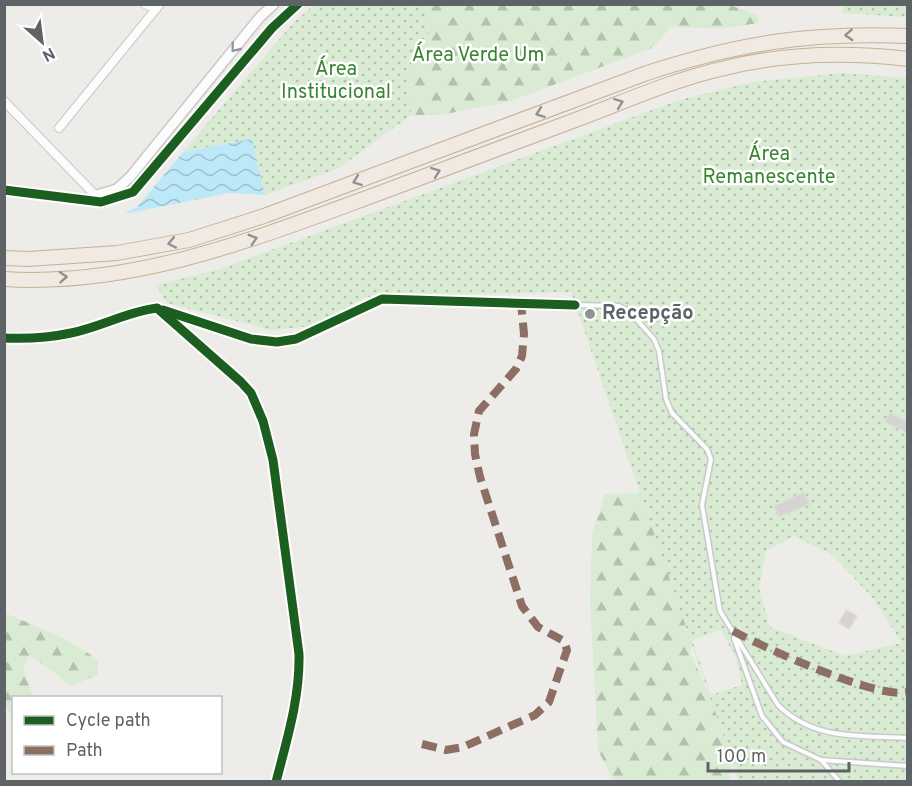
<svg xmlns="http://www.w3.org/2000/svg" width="912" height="786" viewBox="0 0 912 786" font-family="Overpass,sans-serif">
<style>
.forest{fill:url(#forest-firs)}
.park{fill:url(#park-dots);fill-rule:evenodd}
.water{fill:url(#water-waves)}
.building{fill:#d6d4d3;stroke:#dedbd8;stroke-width:1.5}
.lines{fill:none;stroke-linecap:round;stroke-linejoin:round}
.service-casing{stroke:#c9c9ca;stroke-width:7}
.minor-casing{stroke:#c9c9ca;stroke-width:10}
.tertiary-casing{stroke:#c9c9ca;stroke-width:12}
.motorway-casing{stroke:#c7b095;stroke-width:16}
.service{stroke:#fcfcfc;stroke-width:4}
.minor{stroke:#fcfcfc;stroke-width:8}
.tertiary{stroke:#fcfcfc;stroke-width:9}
.motorway{stroke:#f0eae2;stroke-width:14}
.quiet{stroke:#8d6e63;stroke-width:8;stroke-dasharray:15 8;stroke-linecap:butt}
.cycleway-casing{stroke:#fff;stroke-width:13}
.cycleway{stroke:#1b5e20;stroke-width:9}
.oneway{stroke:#909292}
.oneway2{stroke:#95999b}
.poi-dot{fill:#909394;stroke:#fff;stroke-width:2}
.labels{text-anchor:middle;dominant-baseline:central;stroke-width:5;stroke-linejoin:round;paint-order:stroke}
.park-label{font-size:20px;fill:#38852f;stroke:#fff}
.poi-label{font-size:20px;font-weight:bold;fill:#5d6367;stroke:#fff;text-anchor:start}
</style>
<defs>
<pattern id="forest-firs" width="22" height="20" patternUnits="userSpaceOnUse" patternTransform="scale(1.5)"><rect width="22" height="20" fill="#d9ebd3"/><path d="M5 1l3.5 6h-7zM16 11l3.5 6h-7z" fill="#b3c2af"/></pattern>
<pattern id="park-dots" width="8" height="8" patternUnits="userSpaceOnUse" patternTransform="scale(1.5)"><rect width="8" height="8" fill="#d9ebd3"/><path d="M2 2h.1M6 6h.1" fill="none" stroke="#b3c2af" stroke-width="1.8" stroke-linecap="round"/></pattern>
<pattern id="water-waves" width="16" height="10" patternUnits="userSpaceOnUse" patternTransform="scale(1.5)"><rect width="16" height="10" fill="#bde8f8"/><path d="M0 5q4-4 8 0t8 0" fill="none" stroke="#9dc0cd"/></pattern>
</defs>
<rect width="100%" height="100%" fill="#eeece9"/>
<g class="forest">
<polygon points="727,4 758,15 758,23 720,29 671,27 652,48 508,102 440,115 411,115 409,82 413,58 429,40 427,5"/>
<polygon points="674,492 700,615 690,653 715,707 733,756 729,779 726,781 614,781 598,750 590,600 592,534 605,494"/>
<path d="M5 613C38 627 69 638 98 660V675L70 686 54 672 29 655 23 669 33 697 14 698 13 718 5 706Z"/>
</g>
<g class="park">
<polygon points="314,5 427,5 429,40 413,58 409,82 411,115 339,168 265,195 252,139 183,152 294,22"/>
<polygon points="843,5 907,5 907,17 842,13"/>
<path d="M842 73 907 78V781H739L571 292 366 297 313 326 271 330 167 303 156 285 217 270 679 100 753 82ZM794 536 833 555 872 597 902 643 845 656 770 627 759 588 766 551ZM721 630 735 656 742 685 711 695 692 640Z"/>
</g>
<polygon class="water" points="252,139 265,195 229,193 124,214 138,206 183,152"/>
<g class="building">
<polygon points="890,413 908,422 908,433 885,422"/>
<polygon points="804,492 809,504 779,517 774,506"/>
<polygon points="846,610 857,616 849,629 839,623"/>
</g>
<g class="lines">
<g class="service-casing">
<g id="service">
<path d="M575 305 619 306 630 312 654 339 659 351 666 399 672 413 707 449 711 459 702 505 720 611 778 705C814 741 860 735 908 738"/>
<polyline points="734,638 762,716 783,742 821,760 908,766"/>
<polyline points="821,760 840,782"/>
</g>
</g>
<g class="minor-casing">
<g id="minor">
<polyline points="145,4 156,9"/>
<polyline points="4,101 98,198"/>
<polyline points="59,128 160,4"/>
<polyline points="162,310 251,339 277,342 296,339 382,299 575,305"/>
<path d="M4 338C27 339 48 338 71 333 101 327 126 312 157 308L241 382 251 393 263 421 273 460 299 654C300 698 287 739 276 782"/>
</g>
</g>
<g class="tertiary-casing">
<g id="tertiary">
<polyline points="4,190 101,202 133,192 272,28 298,4"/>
<polyline points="90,197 117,189 130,177 260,17 274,4"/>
</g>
</g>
<g class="motorway-casing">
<g id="motorway">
<path d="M4 258 28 259 117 253 189 240 264 216 647 73C739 43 810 32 908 36"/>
<path d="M4 279C128 287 247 242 361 200 433 173 505 146 578 119 626 101 675 79 725 68 785 53 847 52 908 59"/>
</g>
</g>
<use href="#service" class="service"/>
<use href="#minor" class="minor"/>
<use href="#tertiary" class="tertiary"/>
<use href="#motorway" class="motorway"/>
<g class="quiet">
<path d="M733 631C763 647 878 700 908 692"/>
<polyline points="422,744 446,750 463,747 535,715 549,702 567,650 564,641 538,627 522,606 480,477 475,454 474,434 479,411 516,369 522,356 524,334 521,303"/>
</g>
<g class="cycleway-casing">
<g id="cycleway">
<polyline points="4,190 101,202 133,192 272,28 298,4"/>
<polyline points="163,310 251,339 277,342 296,339 382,299 575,305"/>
<path d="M4 338C27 339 48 338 71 333 101 327 126 312 157 308L241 382 251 393 263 421 273 460 299 654C300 698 287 739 276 782"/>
</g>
</g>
<use href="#cycleway" class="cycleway"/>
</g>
<defs><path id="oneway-chevron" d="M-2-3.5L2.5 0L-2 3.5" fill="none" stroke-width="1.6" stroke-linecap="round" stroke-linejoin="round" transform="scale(1.5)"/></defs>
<g class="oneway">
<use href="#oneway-chevron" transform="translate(849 35) rotate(177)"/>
<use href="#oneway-chevron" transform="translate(619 103) rotate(-20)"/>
<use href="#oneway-chevron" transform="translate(540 113) rotate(160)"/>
<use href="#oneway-chevron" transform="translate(436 172) rotate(-20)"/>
<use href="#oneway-chevron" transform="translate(357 181) rotate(160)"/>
<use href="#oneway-chevron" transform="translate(253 239) rotate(-17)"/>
<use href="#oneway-chevron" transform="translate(172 243) rotate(169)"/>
<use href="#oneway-chevron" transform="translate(63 277) rotate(-4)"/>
</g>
<use class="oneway2" href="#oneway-chevron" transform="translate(235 48) rotate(129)"/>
<circle class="poi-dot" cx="590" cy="314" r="6"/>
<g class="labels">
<g class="park-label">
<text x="478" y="56">Área Verde Um</text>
<text x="336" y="70">Área<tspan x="336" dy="23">Institucional</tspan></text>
<text x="769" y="155">Área<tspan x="769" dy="23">Remanescente</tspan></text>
</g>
<g class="poi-label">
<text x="602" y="314">Recepção</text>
</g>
</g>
<rect width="912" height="786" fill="none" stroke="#5d6367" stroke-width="12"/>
<rect x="12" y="696" width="210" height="78" fill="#ffffff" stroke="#bec1c2" stroke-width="1.5"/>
<rect x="24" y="716" width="30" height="9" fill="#1b5e20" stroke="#bec1c2" stroke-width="1.5"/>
<text x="66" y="726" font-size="18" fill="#5d6367">Cycle path</text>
<rect x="24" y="746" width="30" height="9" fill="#8d6e63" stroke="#bec1c2" stroke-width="1.5"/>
<text x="66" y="756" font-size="18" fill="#5d6367">Path</text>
<g transform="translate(42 42) rotate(152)" stroke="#ffffff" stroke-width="4.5" paint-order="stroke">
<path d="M0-4.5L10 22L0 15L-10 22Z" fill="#5d6367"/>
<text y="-9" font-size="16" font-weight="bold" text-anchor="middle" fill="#5d6367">N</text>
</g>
<path d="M708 762v9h141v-9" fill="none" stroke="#5d6367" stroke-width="3"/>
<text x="717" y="762" font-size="18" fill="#5d6367" stroke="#ffffff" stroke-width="4.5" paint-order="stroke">100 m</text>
</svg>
